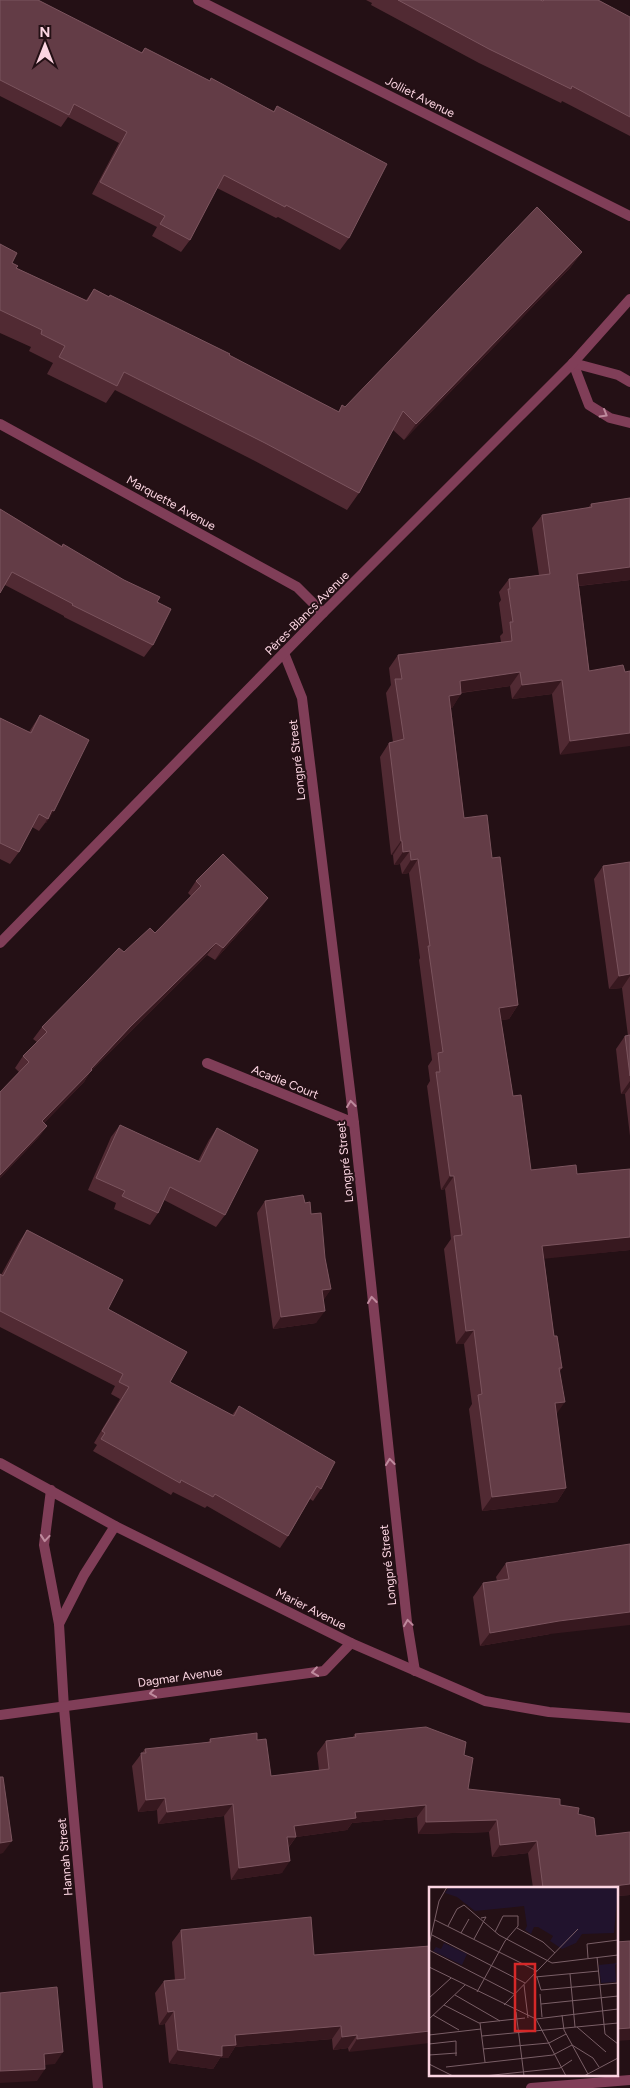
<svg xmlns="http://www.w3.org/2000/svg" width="630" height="2088" viewBox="0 0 630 2088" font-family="Figtree,sans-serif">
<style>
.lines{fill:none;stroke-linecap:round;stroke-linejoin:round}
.minor{stroke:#803e58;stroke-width:10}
.tertiary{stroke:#803e58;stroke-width:10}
.wall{fill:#512a33}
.shaded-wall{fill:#37181f}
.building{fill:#633c46;stroke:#7b545e}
.oneway{stroke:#be8a9d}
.labels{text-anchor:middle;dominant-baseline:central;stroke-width:4;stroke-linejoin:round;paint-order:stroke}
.street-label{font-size:12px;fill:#fcd5e2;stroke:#241015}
.inset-road{fill:none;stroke:#7a5f67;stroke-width:1}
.view{fill:#d62828;fill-opacity:0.15;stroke:#d62828;stroke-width:2.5}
.inset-edge{fill:none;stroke:#fcd5e2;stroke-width:2.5}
</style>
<rect width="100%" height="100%" fill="#241015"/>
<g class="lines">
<g class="minor">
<polyline points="198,0 630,216"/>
<polyline points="573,363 589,405 610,418 630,423"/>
<polyline points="573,363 618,375 630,382"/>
<polyline points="0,424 297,587 323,613"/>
<polyline points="284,653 302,698 354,1123 407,1622 415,1671"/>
<polyline points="207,1063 354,1123"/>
<polyline points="51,1490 44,1545 59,1624 64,1708 98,2088"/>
<polyline points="59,1624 84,1575 115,1526"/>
<polyline points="0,1715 324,1671 351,1643"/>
<polyline points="531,2088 630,2080"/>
</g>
<g class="tertiary">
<polyline points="0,943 323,613 573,363 630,299"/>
<polyline points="0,1463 115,1526 351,1643 485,1701 549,1712 630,1718"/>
</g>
</g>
<g class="wall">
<polygon points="0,0 141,53 145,48 209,81 274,111 277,106 349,238 340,250 278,217 276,218 217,188 190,240 181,252 152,236 157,227 92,194 119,143 68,117 61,127 0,96"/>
<polygon points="366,0 598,0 630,17 630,136 562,101 561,103 479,63 371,5 372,3"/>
<polygon points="0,244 12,263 16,268 86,300 94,289 229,355 338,412 342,405 345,407 582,252 570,268 404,440 393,430 359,493 347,510 253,460 115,390 106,403 47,374 53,363 29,351 31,347 0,333"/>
<polygon points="630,498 630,580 579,586 589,671 625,672 560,755 552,694 512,699 510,686 461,693 452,708 451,708 464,818 492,858 518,1005 509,1019 501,1020 513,1096 531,1170 577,1174 630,1169 630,1250 544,1258 554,1336 562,1368 560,1371 556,1414 566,1488 557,1502 482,1511 469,1409 472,1404 464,1344 456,1344 444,1249 451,1239 445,1189 441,1190 427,1086 430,1081 428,1066 432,1060 419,960 420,958 409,873 402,874 400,864 394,865 393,855 391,855 380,757 389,743 393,742 386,693 391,685 389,668 398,655 501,642 500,636 503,633 499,603 501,600 499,592 509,579 539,575 532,528 542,515 588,508 591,504"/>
<polygon points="0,509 62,546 157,602 153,645 144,657 64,617 64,616 5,585"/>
<polygon points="40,715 89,740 46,823 45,823 39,831 32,827 19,852 10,864 0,859 0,718 29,732"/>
<polygon points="630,862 630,1136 625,1094 621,1094 616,1049 625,1036 628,1036 622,988 609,989 594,879 603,866"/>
<polygon points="196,881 260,910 215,960 207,955 90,1072 84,1082 44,1123 47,1126 38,1138 0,1178 0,1092 19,1072 15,1068 23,1056 37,1042 33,1039 42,1027 124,952 155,933 191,896 188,893"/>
<polygon points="120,1125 198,1161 209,1140 217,1128 225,1215 216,1227 164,1200 158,1213 150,1225 114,1209 116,1203 88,1190 111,1137"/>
<polygon points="265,1201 305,1203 311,1214 325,1258 331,1289 323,1300 316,1323 273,1329 257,1213"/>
<polygon points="27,1230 108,1309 170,1382 232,1415 239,1406 321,1489 313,1501 310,1499 288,1536 280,1548 207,1506 205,1508 173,1492 171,1495 93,1451 97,1445 94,1443 120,1399 111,1394 115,1386 0,1327 0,1274 1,1275 19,1242"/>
<polygon points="506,1563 550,1634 480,1646 473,1597 483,1583 497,1581 496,1577"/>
<polygon points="355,1734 464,1755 468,1789 560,1805 578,1814 596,1836 630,1895 616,1896 616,1888 533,1888 528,1853 492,1857 489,1832 418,1834 417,1817 352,1823 347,1830 296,1837 289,1847 282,1873 231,1880 224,1816 158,1824 157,1810 138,1812 132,1766 145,1749 208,1743 210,1739 257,1740 271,1776 319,1770 317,1753 326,1741 353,1737"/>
<polygon points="181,1930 314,1955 430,1946 349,2052 348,2048 333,2050 332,2039 235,2047 228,2058 220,2058 213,2069 169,2063 165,2024 159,2025 155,1993 164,1981 175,1980 172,1942"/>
</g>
<g class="shaded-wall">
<polygon points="582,252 570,268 404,440 416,424"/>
<polygon points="630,567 630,580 568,587 577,574"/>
<polygon points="520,672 510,686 450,694 460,681"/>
<polygon points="562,680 552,694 512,699 522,685"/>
<polygon points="461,694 452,708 439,710 449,696"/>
<polygon points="630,733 630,746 560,755 570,741"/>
<polygon points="52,810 54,811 46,823 45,823"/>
<polygon points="401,841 402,841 393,855 391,855"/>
<polygon points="410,851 400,864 394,865 403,852"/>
<polygon points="418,859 409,873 402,874 411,860"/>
<polygon points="268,898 260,910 215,960 223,948"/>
<polygon points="216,943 207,955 90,1072 84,1082 34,1133 42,1121 91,1069 130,1027"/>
<polygon points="630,974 630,976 622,988 609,989 619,976"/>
<polygon points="518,1005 509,1019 490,1022 499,1008"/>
<polygon points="630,1081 630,1087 625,1094 621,1094"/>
<polygon points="47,1126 38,1138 0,1178 0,1175"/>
<polygon points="450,1176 454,1176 445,1189 441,1190"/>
<polygon points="630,1237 630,1250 532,1260 542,1246"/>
<polygon points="331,1289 323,1301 322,1290"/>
<polygon points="325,1311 316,1323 273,1329 281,1317"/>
<polygon points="474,1330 464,1344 456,1344 466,1331"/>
<polygon points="565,1402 555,1416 555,1403"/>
<polygon points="566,1488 557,1502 482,1511 492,1497"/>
<polygon points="630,1612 630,1625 550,1634 480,1646 490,1633 559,1621"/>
<polygon points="165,1798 157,1810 138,1812 146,1800"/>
<polygon points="233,1804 224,1816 158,1824 167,1812"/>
<polygon points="426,1805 417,1817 352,1823 347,1830 296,1837 287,1849 279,1849 294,1826 355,1812"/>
<polygon points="497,1820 489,1832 418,1834 426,1822"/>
<polygon points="12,1841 3,1853 0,1854 0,1843"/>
<polygon points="537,1841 528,1853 492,1857 500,1845"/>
<polygon points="290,1861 282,1873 231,1880 239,1868"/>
<polygon points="630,1884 630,1895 616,1896 616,1888 598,1888"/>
<polygon points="174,2011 165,2024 159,2025 168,2012"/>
<polygon points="341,2026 332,2039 235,2047 228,2058 220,2058 213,2069 169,2063 178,2050 222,2046 235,2035"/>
<polygon points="630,2028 630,2040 616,2041 616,2029"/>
<polygon points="430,2031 430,2043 349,2052 357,2039"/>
<polygon points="357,2035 348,2048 333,2050 342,2037"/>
<polygon points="63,2052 55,2064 36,2066 44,2054"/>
<polygon points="45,2069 37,2081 0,2083 0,2071"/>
</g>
<g class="building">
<polygon points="0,0 38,0 142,53 145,48 210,81 211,78 274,112 277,106 387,164 349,238 286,205 285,207 224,175 190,240 160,224 165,216 100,182 127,132 74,104 69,115 0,80"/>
<polygon points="398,0 540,0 543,1 544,0 598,0 630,17 630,117 572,86 571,89 489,49"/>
<polygon points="537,207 582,252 416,424 403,411 359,493 265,443 124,372 117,386 59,357 65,346 41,334 42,330 0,310 0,244 17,253 12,263 18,266 16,268 87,301 94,289 109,297 110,295 230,354 229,355 339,412 342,405 345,407"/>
<polygon points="630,498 630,567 577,574 589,671 623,665 625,672 630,671 630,733 570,741 562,680 522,685 520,672 460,681 461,694 449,696 464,818 487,815 492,858 500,857 518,1005 499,1008 513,1096 521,1095 531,1170 576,1165 577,1174 630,1169 630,1237 542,1246 554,1336 557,1336 562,1368 559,1368 565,1402 555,1403 566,1488 492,1497 478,1395 482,1394 474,1330 466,1331 454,1236 462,1235 454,1176 450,1176 436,1072 440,1072 438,1053 443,1052 428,946 430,946 418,859 411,860 410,851 403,852 402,841 401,841 389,743 404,739 395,679 402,679 398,655 512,641 510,622 513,622 508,589 510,589 509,579 550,574 542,515 592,507 591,504"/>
<polygon points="0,509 62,547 63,544 124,580 160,597 157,602 171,609 153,645 72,605 73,604 12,572 0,593"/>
<polygon points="40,715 89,740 54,811 52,810 48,819 39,814 19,852 0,843 0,718 31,733"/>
<polygon points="223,854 268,898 223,948 216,943 130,1027 91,1069 92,1070 42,1121 47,1126 0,1175 0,1092 29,1062 23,1056 47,1032 42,1027 87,981 119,948 124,952 150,928 155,933 201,886 196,881"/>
<polygon points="630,862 630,974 619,976 603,866"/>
<polygon points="630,1035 630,1076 625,1036"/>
<polygon points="120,1125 200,1162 217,1128 258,1150 225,1215 170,1187 158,1213 122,1196 125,1191 96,1178"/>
<polygon points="303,1195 305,1203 310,1202 311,1214 321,1213 325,1258 331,1289 322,1290 325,1311 281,1317 265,1201"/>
<polygon points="27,1230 123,1280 108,1309 187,1352 170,1382 234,1416 239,1406 335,1462 321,1489 317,1486 288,1536 215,1494 213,1497 181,1480 180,1483 101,1439 105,1433 102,1431 129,1387 119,1382 123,1374 0,1311 0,1274 3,1276"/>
<polygon points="630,1544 630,1612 559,1621 490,1633 483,1583 509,1579 506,1563"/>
<polygon points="426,1727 466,1742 464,1755 473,1758 468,1789 560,1799 560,1805 579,1808 578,1814 594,1818 596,1836 630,1832 630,1884 598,1888 543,1888 537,1841 500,1845 497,1820 426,1822 426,1805 355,1812 356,1818 294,1826 296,1837 287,1837 290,1861 239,1868 233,1804 167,1812 165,1798 146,1800 141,1753 146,1753 145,1749 211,1742 210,1739 257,1733 257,1740 266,1739 271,1776 329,1769 326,1741 356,1737 355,1734"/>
<polygon points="0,1777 3,1777 12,1841 0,1843"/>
<polygon points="311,1917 314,1955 430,1946 430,2031 357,2039 357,2035 342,2037 341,2026 235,2035 236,2045 222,2046 222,2056 178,2050 174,2011 168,2012 164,1981 185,1979 181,1930"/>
<polygon points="630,1941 630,2028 616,2029 616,1942"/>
<polygon points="57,1987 63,2052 44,2054 45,2069 0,2071 0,1993"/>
</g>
<defs><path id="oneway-chevron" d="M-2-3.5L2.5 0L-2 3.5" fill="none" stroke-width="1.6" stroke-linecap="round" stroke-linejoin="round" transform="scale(1.25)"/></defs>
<g class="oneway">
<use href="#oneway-chevron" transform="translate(604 414) rotate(30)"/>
<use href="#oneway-chevron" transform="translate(351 1104) rotate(-97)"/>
<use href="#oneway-chevron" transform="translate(372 1300) rotate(-96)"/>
<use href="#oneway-chevron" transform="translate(390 1462) rotate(-96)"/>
<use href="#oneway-chevron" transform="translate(45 1538) rotate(95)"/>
<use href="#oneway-chevron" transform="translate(408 1623) rotate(-98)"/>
<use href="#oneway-chevron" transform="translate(315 1672) rotate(172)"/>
<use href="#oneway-chevron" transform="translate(153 1693) rotate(172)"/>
</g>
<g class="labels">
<g class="street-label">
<text transform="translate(420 97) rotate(27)">Jolliet Avenue</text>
<text transform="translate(171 503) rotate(29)">Marquette Avenue</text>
<text transform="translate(307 613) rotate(-45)">Pères-Blancs Avenue</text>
<text transform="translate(297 760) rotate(-96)">Longpré Street</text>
<text transform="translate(285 1082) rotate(22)">Acadie Court</text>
<text transform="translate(345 1162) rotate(-96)">Longpré Street</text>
<text transform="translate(388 1565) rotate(-96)">Longpré Street</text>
<text transform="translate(311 1609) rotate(27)">Marier Avenue</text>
<text transform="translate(180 1677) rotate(-8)">Dagmar Avenue</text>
<text transform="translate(65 1857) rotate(-95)">Hannah Street</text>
</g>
</g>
<g transform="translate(429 1887)">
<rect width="189" height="189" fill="#241015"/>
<path d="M20 0H189L185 46 153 47 147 56 133 62 121 54 124 49 109 40H105L102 47 96 43 98 39 95 19 46 24 28 10 16 6ZM15 56 38 67 33 78 4 64 7 60 12 62ZM189 76 186 78 187 95 172 96 170 78Z" fill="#21132d"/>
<path class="inset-road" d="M6 33 108 84M19 39 28 22 35 18 70 48 123 76 189 68M88 41 114 55 126 66M32 46 40 32M3 48 96 96M45 52 57 30 52 31M0 58 10 14 18 0M0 63 85 107M168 70 176 147 189 157M159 71 158 57 189 53M0 80 107 132 137 189M141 87 146 140M106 90 170 84M108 90 112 103 189 96M95 98 99 131M48 105 76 54 89 39V29H74L66 45M111 107 113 130M26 108 71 134M0 111 22 91M112 117 189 109M15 118 50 136 96 131M75 118 149 42M87 125 95 189M4 128 30 143M133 128 135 143 159 187M0 132 36 98M107 132 189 122M51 136 56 175M148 140 177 165M0 148 52 142M53 149 189 136M0 157 27 154V169M54 162 120 156 137 147M0 168 28 166M0 177 24 189M17 180 124 168 143 158 164 171 170 180M55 189 131 181 143 173M155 189 189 171"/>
<path class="view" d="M86 77H106V144H86Z"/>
<rect width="189" height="189" class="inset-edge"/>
</g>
<g transform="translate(45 45)" stroke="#241015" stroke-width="4" paint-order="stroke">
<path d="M0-4L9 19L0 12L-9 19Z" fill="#fcd5e2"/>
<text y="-8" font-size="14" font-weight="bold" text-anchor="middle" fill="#fcd5e2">N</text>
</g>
</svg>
